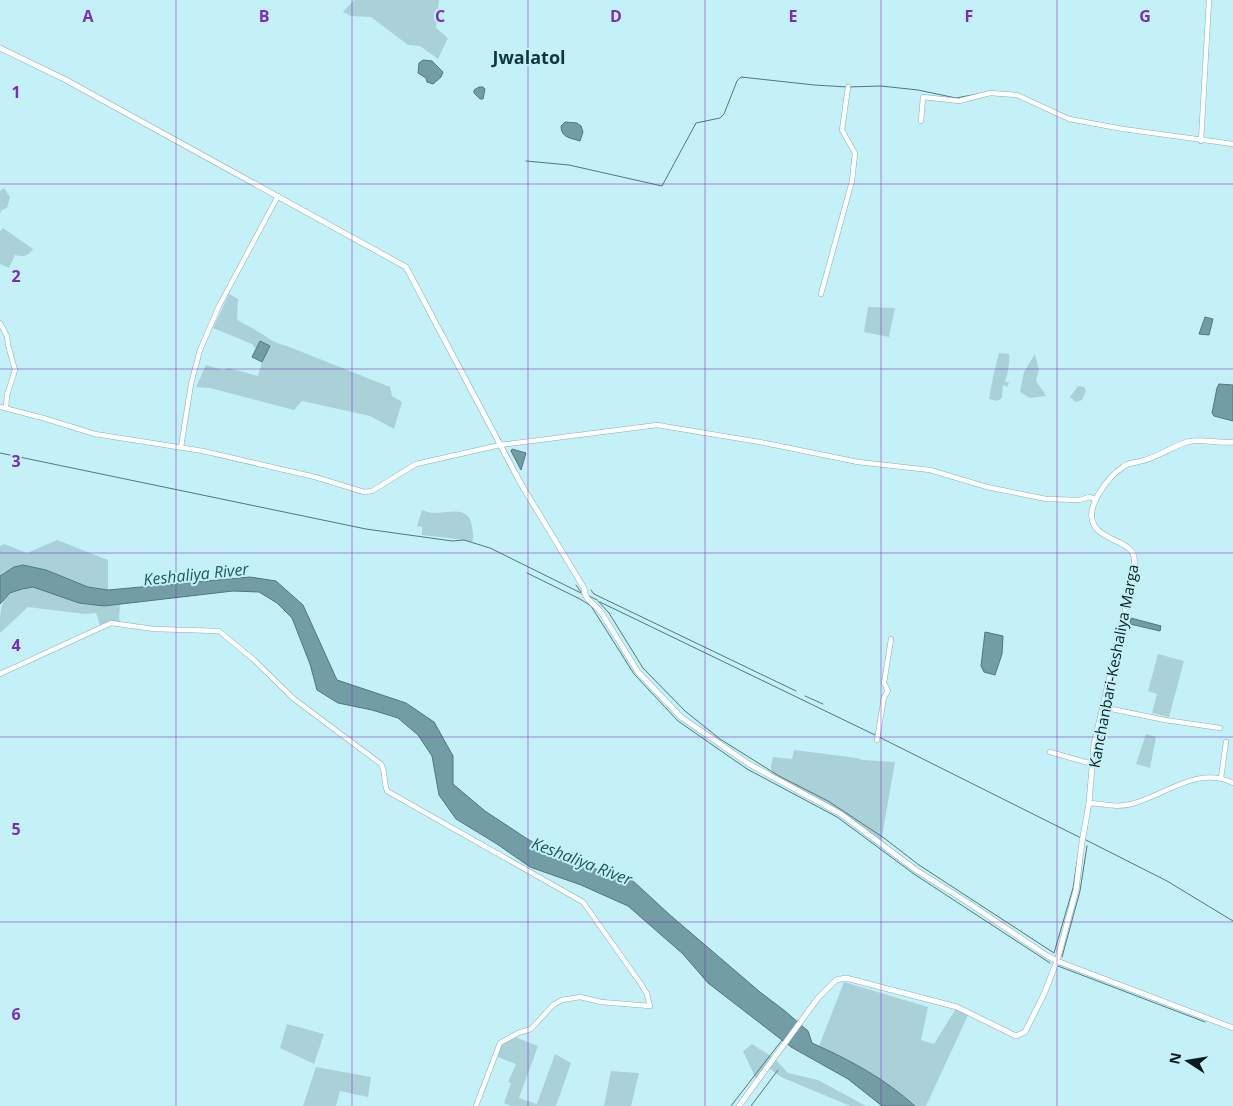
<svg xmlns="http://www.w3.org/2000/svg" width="1233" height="1106" viewBox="0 0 1233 1106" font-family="'Open Sans',sans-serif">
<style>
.green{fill:#aad1d8}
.water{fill:#729da5;stroke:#52767c}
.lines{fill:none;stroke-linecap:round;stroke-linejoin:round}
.stream{stroke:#52767c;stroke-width:1}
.minor-casing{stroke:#85b0b8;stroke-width:5.5}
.tertiary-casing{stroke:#85b0b8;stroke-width:6}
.minor{stroke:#fff;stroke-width:4.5}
.tertiary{stroke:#fff;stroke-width:5}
.grid{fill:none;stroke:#7b2cbf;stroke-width:1;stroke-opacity:0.55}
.labels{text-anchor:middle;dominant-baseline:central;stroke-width:4;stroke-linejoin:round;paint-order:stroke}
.street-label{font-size:15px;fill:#081a1d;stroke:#c4f1f8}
.water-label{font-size:16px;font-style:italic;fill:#1a5761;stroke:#c4f1f8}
.quarter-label{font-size:18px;font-weight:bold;fill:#0b373e;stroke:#c4f1f8}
.grid-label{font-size:16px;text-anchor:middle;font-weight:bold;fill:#7b2cbf;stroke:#c4f1f8;stroke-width:4;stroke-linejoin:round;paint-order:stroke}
</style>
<rect width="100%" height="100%" fill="#c4f1f8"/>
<g class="green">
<polygon points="354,0 439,0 436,28 448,38 438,59 420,46 408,45 371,17 351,16 343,12"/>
<polygon points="4,188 10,197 7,208 2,210 0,213 0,191"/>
<path d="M3 228 33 249C27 257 24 257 15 255L9 268 0 264V231Z"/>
<path d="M229 294 238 299 237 319C242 324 248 325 254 329 267 337 273 343 287 346L390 387 392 396 402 402 394 429 370 416 302 401 294 410 210 388 196 387 206 365 223 370 229 368 258 376 262 362 270 346 260 341 256 349 252 344 213 328Z"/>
<polygon points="868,307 895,308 889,337 864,332"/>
<path d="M999 353 1009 354C1010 361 1008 374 1005 381L1009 383 1007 387 1003 385 1002 398 997 401 989 399 993 377Z"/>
<path d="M1035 354 1039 370 1036 380C1038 386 1043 389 1046 396L1030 398 1020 392 1024 372Z"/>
<polygon points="1078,386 1084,387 1086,391 1082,400 1076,402 1070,397"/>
<path d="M422 510C426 511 430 513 434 513 448 513 470 505 472 527 473 532 474 537 472 542L457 539 422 535V527L417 526Z"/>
<polygon points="57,540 108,560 108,590 88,587 46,570 4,572 0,576 0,546 4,544 27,553"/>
<path d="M33 587 104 606 120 605 119 620 123 625 111 623 101 628 96 613 85 614 28 607 0 633C0 601 0 593 33 587Z"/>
<polygon points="1158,654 1184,661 1169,717 1152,713 1157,694 1148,691"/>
<polygon points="1146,734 1156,737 1150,768 1136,764"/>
<polygon points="794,750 857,758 862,760 895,762 881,842 841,814 772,776 771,766 773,757 792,759"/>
<path d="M844 982 928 1007 921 1040 934 1044 957 1007 969 1013 926 1106H915C887 1080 854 1062 819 1046Z"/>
<polygon points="287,1024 324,1034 314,1064 280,1048"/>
<polygon points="513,1036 538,1046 519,1098 537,1104 555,1054 571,1063 556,1106 511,1106 504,1103 511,1083 508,1082 516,1064 495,1056 500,1043"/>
<polygon points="752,1044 774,1058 788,1073 818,1080 866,1106 850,1106 781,1077 767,1067 757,1081 743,1051"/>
<polygon points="316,1067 371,1077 368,1097 340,1091 336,1106 303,1106"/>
<polygon points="611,1071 639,1073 631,1106 604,1106"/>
</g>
<g class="water">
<polygon points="423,60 432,61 443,72 441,77 433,84 427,82 426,78 418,73 419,63"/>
<polygon points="479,87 483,87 485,89 483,99 480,99 474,93 474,90"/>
<path d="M565 122 577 123 581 126 583 132 580 141C571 138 561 138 561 126Z"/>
<polygon points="1205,317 1213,319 1209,335 1199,334"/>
<polygon points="260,341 270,346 262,362 252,357"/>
<polygon points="1219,384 1233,385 1233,421 1214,416 1212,413 1217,388"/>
<polygon points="512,449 526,453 521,470 511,451"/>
<path d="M23 565 46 570 88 587 108 590 250 577 276 581 303 605 337 680 406 703 434 722 453 756V784L485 811 529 840 573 862 632 880 670 915 760 992 785 1011 808 1031 812 1043C850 1060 884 1078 915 1106H882L848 1079 791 1047 708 983 683 954 628 906 581 885 530 867 497 844 456 819 439 795 432 756 418 735 398 718 372 710 338 703 317 690 310 664 292 618 277 603 259 592 233 591 104 606 79 603 33 587 22 589 10 593 0 604V576L14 567Z"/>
<polygon points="1131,618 1161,626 1160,631 1130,624"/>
<polygon points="985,632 1003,636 1002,654 995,675 984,672 981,666"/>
</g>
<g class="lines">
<g class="stream">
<polyline points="526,161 569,165 662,186 696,123 720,118 724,114 737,81 741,77 814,85 848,87 881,86 918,90 956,98 983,93"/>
<polyline points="0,453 366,529 452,541 464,540 490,548 581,593"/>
<polyline points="527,573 580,599 591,606 634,674 678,721 747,769 837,817 914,874 1050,963"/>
<polyline points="576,585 581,592"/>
<polyline points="591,590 594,594 796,691"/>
<polyline points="589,596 597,600"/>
<polyline points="598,601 609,613 643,668 685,711 720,739 779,776 828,801 884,838 919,865 1054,953 1073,888 1077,862"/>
<polyline points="600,602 875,735"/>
<polyline points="805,696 823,704"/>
<polyline points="879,737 1081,838"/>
<polyline points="1086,840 1167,881 1233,921"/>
<polyline points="1062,957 1080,891 1087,846"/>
<polyline points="1058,966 1205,1022"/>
<polyline points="731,1106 782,1040"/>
<polyline points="751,1106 778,1070"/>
</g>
<g class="minor-casing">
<g id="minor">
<polyline points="921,121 923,97 959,101 990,93 1017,95 1069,119 1123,129 1233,144"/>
<polyline points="1201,141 1209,0"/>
<polyline points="821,294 852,181 855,153 842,130 848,87"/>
<polyline points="0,323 7,336 8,345 15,370 7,395 6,408"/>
<polyline points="0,407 43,418 95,434 203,451 315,477 364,492 372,491 416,464 500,445 657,425 765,443 858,462 930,470 987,487 1046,499 1080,500 1089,497 1096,499"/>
<polyline points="181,447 191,384 200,350 219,306 278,196"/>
<path d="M0 674 111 623 154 629 219 631 253 659 294 699 381 764C386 772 383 780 387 791L583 902 641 984 647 994 650 1006 601 1002 580 997 562 1000 553 1005 531 1029 518 1033 500 1043 476 1106"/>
<polyline points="1102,707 1165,720 1220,728"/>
<polyline points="877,740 884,697 888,691 884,683 891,639"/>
<polyline points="1050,752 1092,764"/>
<polyline points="1221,778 1226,742"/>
<path d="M1089 803C1104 804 1117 808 1131 804 1164 796 1198 765 1233 783"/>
</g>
</g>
<g class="tertiary-casing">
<g id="tertiary">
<path d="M0 48 66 80 406 267 521 484 584 588C584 600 594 603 601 612L638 672 681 717 749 764 841 814 916 870 967 902 1046 955 1057 961 1233 1028"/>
<path d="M739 1106 818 998 836 980 846 978 957 1007 1016 1036 1025 1032 1044 994 1057 961 1076 890 1082 842 1089 803 1094 744 1134 572C1134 568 1135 562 1134 557 1132 542 1102 540 1094 525 1084 507 1109 476 1123 467 1127 463 1135 463 1141 461 1157 458 1171 447 1187 442 1202 438 1218 444 1233 442"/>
</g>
</g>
<use href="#minor" class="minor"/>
<use href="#tertiary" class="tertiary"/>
</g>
<path class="grid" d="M176 0V1106M352 0V1106M528 0V1106M705 0V1106M881 0V1106M1057 0V1106M0 184H1233M0 369H1233M0 553H1233M0 737H1233M0 922H1233"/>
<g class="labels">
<g class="street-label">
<text transform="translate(1113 666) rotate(-79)">Kanchanbari-Keshaliya Marga</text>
</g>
<g class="water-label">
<text transform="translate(196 574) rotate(-6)">Keshaliya River</text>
<text transform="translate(582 861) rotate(21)">Keshaliya River</text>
</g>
<g class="quarter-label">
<text x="529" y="57">Jwalatol</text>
</g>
</g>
<g class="grid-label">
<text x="88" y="22">A</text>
<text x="264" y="22">B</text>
<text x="440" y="22">C</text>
<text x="616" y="22">D</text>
<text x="793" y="22">E</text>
<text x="969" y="22">F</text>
<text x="1145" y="22">G</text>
<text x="16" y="98">1</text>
<text x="16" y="282">2</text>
<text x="16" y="467">3</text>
<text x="16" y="651">4</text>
<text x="16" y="835">5</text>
<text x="16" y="1020">6</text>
</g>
<g transform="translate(1188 1061) rotate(282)" stroke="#c4f1f8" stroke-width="4" paint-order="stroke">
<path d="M0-4L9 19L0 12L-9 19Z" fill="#081a1d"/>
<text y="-8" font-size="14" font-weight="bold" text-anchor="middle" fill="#081a1d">N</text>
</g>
</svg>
